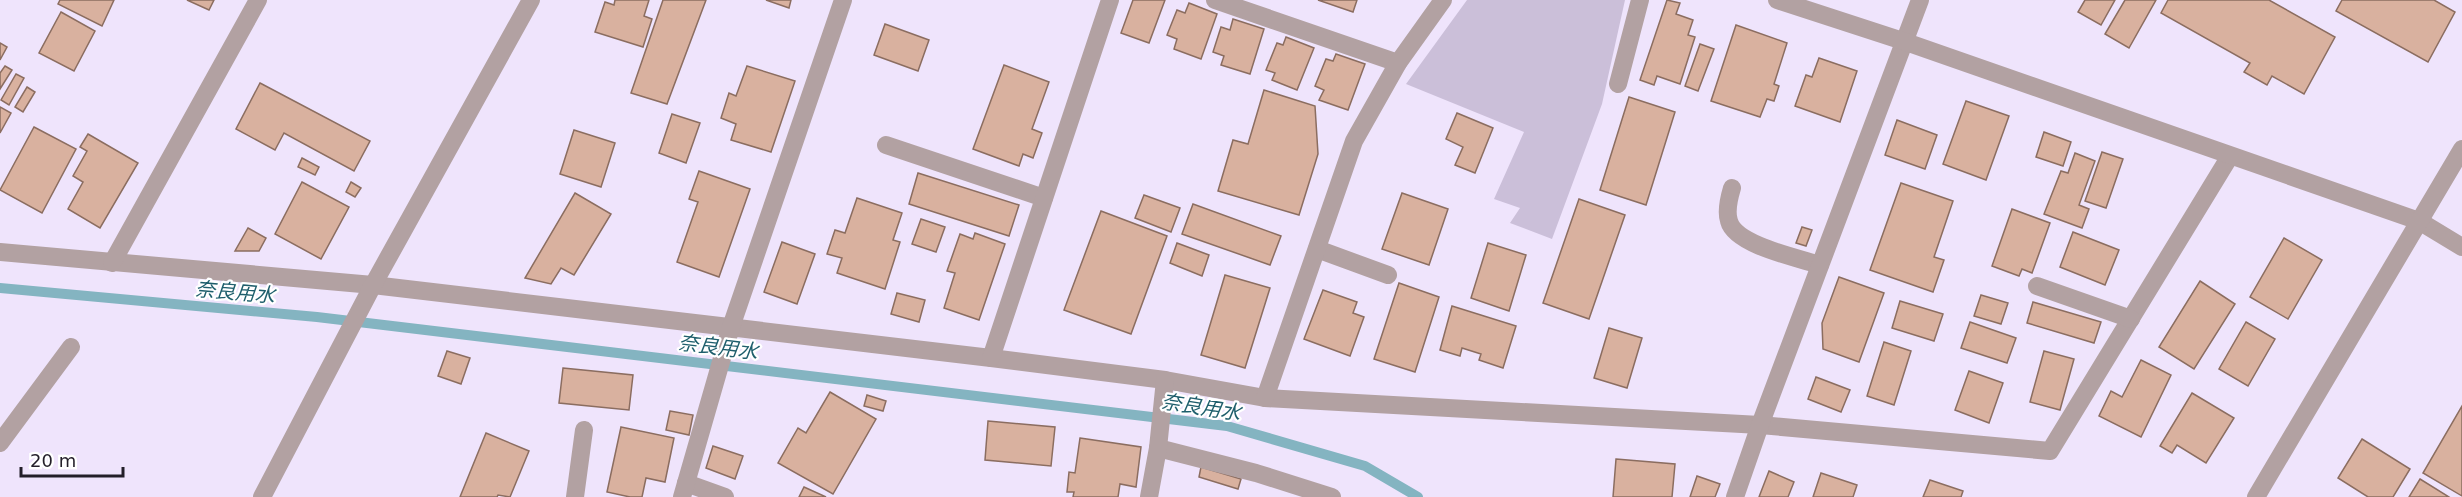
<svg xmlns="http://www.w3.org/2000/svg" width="2462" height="497" viewBox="0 0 2462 497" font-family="'DejaVu Sans','Noto Sans JP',sans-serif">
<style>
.green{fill:#cbbfd9}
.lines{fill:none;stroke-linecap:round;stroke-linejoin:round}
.stream{stroke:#84b4c1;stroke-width:10}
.building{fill:#d9b19f;stroke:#8b6d60;stroke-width:1.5}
.minor{stroke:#b2a1a2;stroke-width:18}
.tertiary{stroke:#b2a1a2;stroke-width:18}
.labels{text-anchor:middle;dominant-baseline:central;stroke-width:4.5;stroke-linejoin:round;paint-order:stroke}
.water-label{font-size:20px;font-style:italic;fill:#1e5e6c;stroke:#fff}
</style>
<rect width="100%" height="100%" fill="#efe4fc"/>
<polygon class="green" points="1467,0 1625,0 1602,104 1552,239 1510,223 1520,208 1494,199 1524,132 1406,84"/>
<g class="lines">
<polyline class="stream" points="0,288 317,317 1227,426 1365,466 1418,497"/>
</g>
<g class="building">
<polygon points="60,0 114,0 102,26 58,4"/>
<polygon points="187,0 214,0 209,10"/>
<polygon points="615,0 649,0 644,16 652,19 643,47 595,32 605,2 614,5"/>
<polygon points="663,0 706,0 667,104 631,93"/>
<polygon points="766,0 791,0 789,8"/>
<polygon points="1133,0 1165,0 1149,43 1121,33"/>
<polygon points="1318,0 1357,0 1353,12"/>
<polygon points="1667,0 1680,3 1676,14 1693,20 1688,35 1695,37 1680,84 1657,76 1654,85 1640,80"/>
<polygon points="2085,0 2115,0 2101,25 2078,12"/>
<polygon points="2125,0 2156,0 2129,48 2105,34"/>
<polygon points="2168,0 2269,0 2335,37 2304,94 2272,76 2267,85 2244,72 2250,63 2161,13"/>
<polygon points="2342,0 2434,0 2455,12 2428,62 2336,11"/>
<polygon points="1189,3 1217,14 1201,59 1174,49 1177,39 1167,35 1177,10 1185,13"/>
<polygon points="61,12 95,31 74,71 39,53"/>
<polygon points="1233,19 1264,29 1250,74 1221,65 1224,56 1213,52 1221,27 1230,30"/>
<polygon points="885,24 929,40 918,71 874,55"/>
<polygon points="1736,25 1787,43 1774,84 1779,86 1774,101 1767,99 1760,117 1711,101"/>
<polygon points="1286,37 1314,48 1297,90 1272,80 1275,73 1266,70 1277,43 1283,45"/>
<polygon points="0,43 7,47 0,60"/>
<polygon points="1700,44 1714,49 1698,91 1685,86"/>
<polygon points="1336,54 1365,64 1348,110 1319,100 1324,90 1315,86 1326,59 1333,61"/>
<polygon points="1819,58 1857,71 1840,122 1795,106 1806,75 1812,77"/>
<polygon points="1004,65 1049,82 1032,129 1042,133 1033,158 1023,154 1019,166 973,149"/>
<polygon points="5,66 12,70 0,89 0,73"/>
<polygon points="747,66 795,81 771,152 731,140 736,124 721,118 729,93 736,96"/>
<polygon points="16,74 24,78 9,105 1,100"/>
<polygon points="260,83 370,141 354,171 284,133 275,150 236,129"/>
<polygon points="27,87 35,92 23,112 15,107"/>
<polygon points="1264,90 1315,106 1318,154 1299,215 1218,191 1233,140 1248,144"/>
<polygon points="1629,97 1675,112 1646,205 1600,190"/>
<polygon points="1966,101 2009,116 1986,180 1943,164"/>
<polygon points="0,107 11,113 0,133"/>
<polygon points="1457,113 1493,128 1475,173 1455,165 1463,147 1446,139"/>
<polygon points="672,114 700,123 686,163 659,153"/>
<polygon points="1897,120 1937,135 1925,169 1885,155"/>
<polygon points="34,127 76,149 42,213 0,190"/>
<polygon points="574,130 615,143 601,187 560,174"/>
<polygon points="2044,132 2071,142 2063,166 2036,157"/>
<polygon points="88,134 138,163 100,228 68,209 83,182 73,176 87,151 80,147"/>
<polygon points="2102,152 2123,159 2106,208 2085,201"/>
<polygon points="2075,153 2095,161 2079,205 2089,209 2082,228 2044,214 2061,171 2068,173"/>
<polygon points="302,158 319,167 315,175 298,167"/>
<polygon points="699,171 750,189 719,277 677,262 698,202 689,199"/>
<polygon points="918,173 1019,205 1009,236 909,204"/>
<polygon points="302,182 349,207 321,259 275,234"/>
<polygon points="351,182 361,188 355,197 346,192"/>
<polygon points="1901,183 1953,201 1934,257 1944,260 1933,292 1870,270"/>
<polygon points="575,193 611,214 574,275 561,268 551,284 525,278"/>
<polygon points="1402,193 1448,209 1429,265 1382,249"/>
<polygon points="1144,195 1180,208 1171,232 1135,218"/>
<polygon points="857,198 902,213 893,240 900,242 885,289 837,273 842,258 827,254 835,230 845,233"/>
<polygon points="1579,199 1625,215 1589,319 1543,303"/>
<polygon points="1193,204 1281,236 1270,265 1182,234"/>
<polygon points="2012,209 2050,223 2032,273 2022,269 2019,276 1992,266"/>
<polygon points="1101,211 1167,236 1131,334 1064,310"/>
<polygon points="921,219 945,227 936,252 912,244"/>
<polygon points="1802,227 1812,230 1806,246 1796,243"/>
<polygon points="248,228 266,238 259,251 235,251"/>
<polygon points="2073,232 2119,250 2105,285 2060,267"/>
<polygon points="975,233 1005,244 979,320 944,308 955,273 947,271 960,234 973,239"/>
<polygon points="2284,238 2322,260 2288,319 2250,297"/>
<polygon points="782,242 815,254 797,304 764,292"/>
<polygon points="1177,243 1209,255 1202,276 1170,263"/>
<polygon points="1488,243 1526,255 1509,311 1471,298"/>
<polygon points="1225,275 1270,288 1245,368 1201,355"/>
<polygon points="1839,277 1884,293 1859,362 1823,349 1822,323"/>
<polygon points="2200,281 2235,304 2194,369 2159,347"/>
<polygon points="1399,283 1439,297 1415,372 1374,359"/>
<polygon points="1323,290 1357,302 1353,313 1364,317 1350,356 1304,339"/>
<polygon points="897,293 925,300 919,322 891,314"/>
<polygon points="1981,295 2008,303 2001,324 1974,316"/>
<polygon points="1900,301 1943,314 1934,341 1892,328"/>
<polygon points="2033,302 2101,322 2094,343 2027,323"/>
<polygon points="1452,306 1516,326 1503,368 1479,360 1481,354 1462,348 1460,356 1440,350"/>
<polygon points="1970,322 2016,338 2007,363 1961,348"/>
<polygon points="2246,322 2275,339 2248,386 2219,369"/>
<polygon points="1609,328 1642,338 1627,388 1594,378"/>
<polygon points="1884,342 1911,351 1894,405 1867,396"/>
<polygon points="447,351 470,358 461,384 438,376"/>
<polygon points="2044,351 2074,359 2060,410 2030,402"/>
<polygon points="2141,360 2171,375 2141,437 2099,416 2111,391 2122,397"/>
<polygon points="563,368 633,375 629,410 559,403"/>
<polygon points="1969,371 2003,383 1989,423 1955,410"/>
<polygon points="1816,377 1850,390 1841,412 1808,399"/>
<polygon points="830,392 876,419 833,494 778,463 798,428 806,433"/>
<polygon points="2192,393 2234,418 2206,463 2177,445 2172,453 2160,446"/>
<polygon points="867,395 886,401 883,411 864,406"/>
<polygon points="2462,406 2462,496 2423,473"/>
<polygon points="670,411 693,415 689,435 666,430"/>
<polygon points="988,421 1055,427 1051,466 985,460"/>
<polygon points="621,427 674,438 665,482 646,478 642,497 630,497 607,492"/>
<polygon points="486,433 529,451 510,497 498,495 497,497 460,497"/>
<polygon points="1080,438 1141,447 1136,487 1120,484 1118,497 1073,497 1074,492 1067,492 1069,472 1075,473"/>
<polygon points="2362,439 2410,469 2393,497 2368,497 2338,478"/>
<polygon points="713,446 743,456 735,479 706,468"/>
<polygon points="1616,459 1675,464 1672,497 1613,497"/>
<polygon points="1201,467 1241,479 1238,489 1199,477"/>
<polygon points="1769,471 1794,482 1788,497 1759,497"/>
<polygon points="1821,473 1857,485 1853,497 1813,497"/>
<polygon points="1697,476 1720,484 1715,497 1690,497"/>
<polygon points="2420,479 2449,497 2409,497"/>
<polygon points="1930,480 1963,491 1961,497 1923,497"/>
<polygon points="804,487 826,497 799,497"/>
</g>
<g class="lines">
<g class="minor">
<polyline points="1215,0 1398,63"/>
<polyline points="1618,84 1640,0"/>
<polyline points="886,145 1044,198"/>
<path d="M1732 188C1729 198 1726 212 1729 221 1735 245 1798 258 1820 265"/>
<polyline points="1317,249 1388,275"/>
<polyline points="0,252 373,285 991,358 1165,380 1265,398 1760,425 2050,451 2230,156"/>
<polyline points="112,263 258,0"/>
<polyline points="2037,286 2131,319"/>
<polyline points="991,358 1110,0"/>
<polyline points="1265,398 1354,141 1398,63 1443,0"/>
<polyline points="0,443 71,347"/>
<polyline points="1158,448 1256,473 1332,497"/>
<polyline points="686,483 725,497"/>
<polyline points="575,497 584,430"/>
<polyline points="682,497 731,327 843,0"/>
<polyline points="1149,497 1158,448 1165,380"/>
<polyline points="1735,497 1760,425 1920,0"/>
</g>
<g class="tertiary">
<polyline points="1777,0 1903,41 2419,221 2462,247"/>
<polyline points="262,497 373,285 531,0"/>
<polyline points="2256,497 2462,149"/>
</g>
</g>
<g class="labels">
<g class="water-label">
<text transform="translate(235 292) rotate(5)">奈良用水</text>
<text transform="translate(718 347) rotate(7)">奈良用水</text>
<text transform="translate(1201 407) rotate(9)">奈良用水</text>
</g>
</g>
<path d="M21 467v9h102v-9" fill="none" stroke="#231e29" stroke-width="3"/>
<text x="30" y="467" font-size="18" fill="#231e29" stroke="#ffffff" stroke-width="4.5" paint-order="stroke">20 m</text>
</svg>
